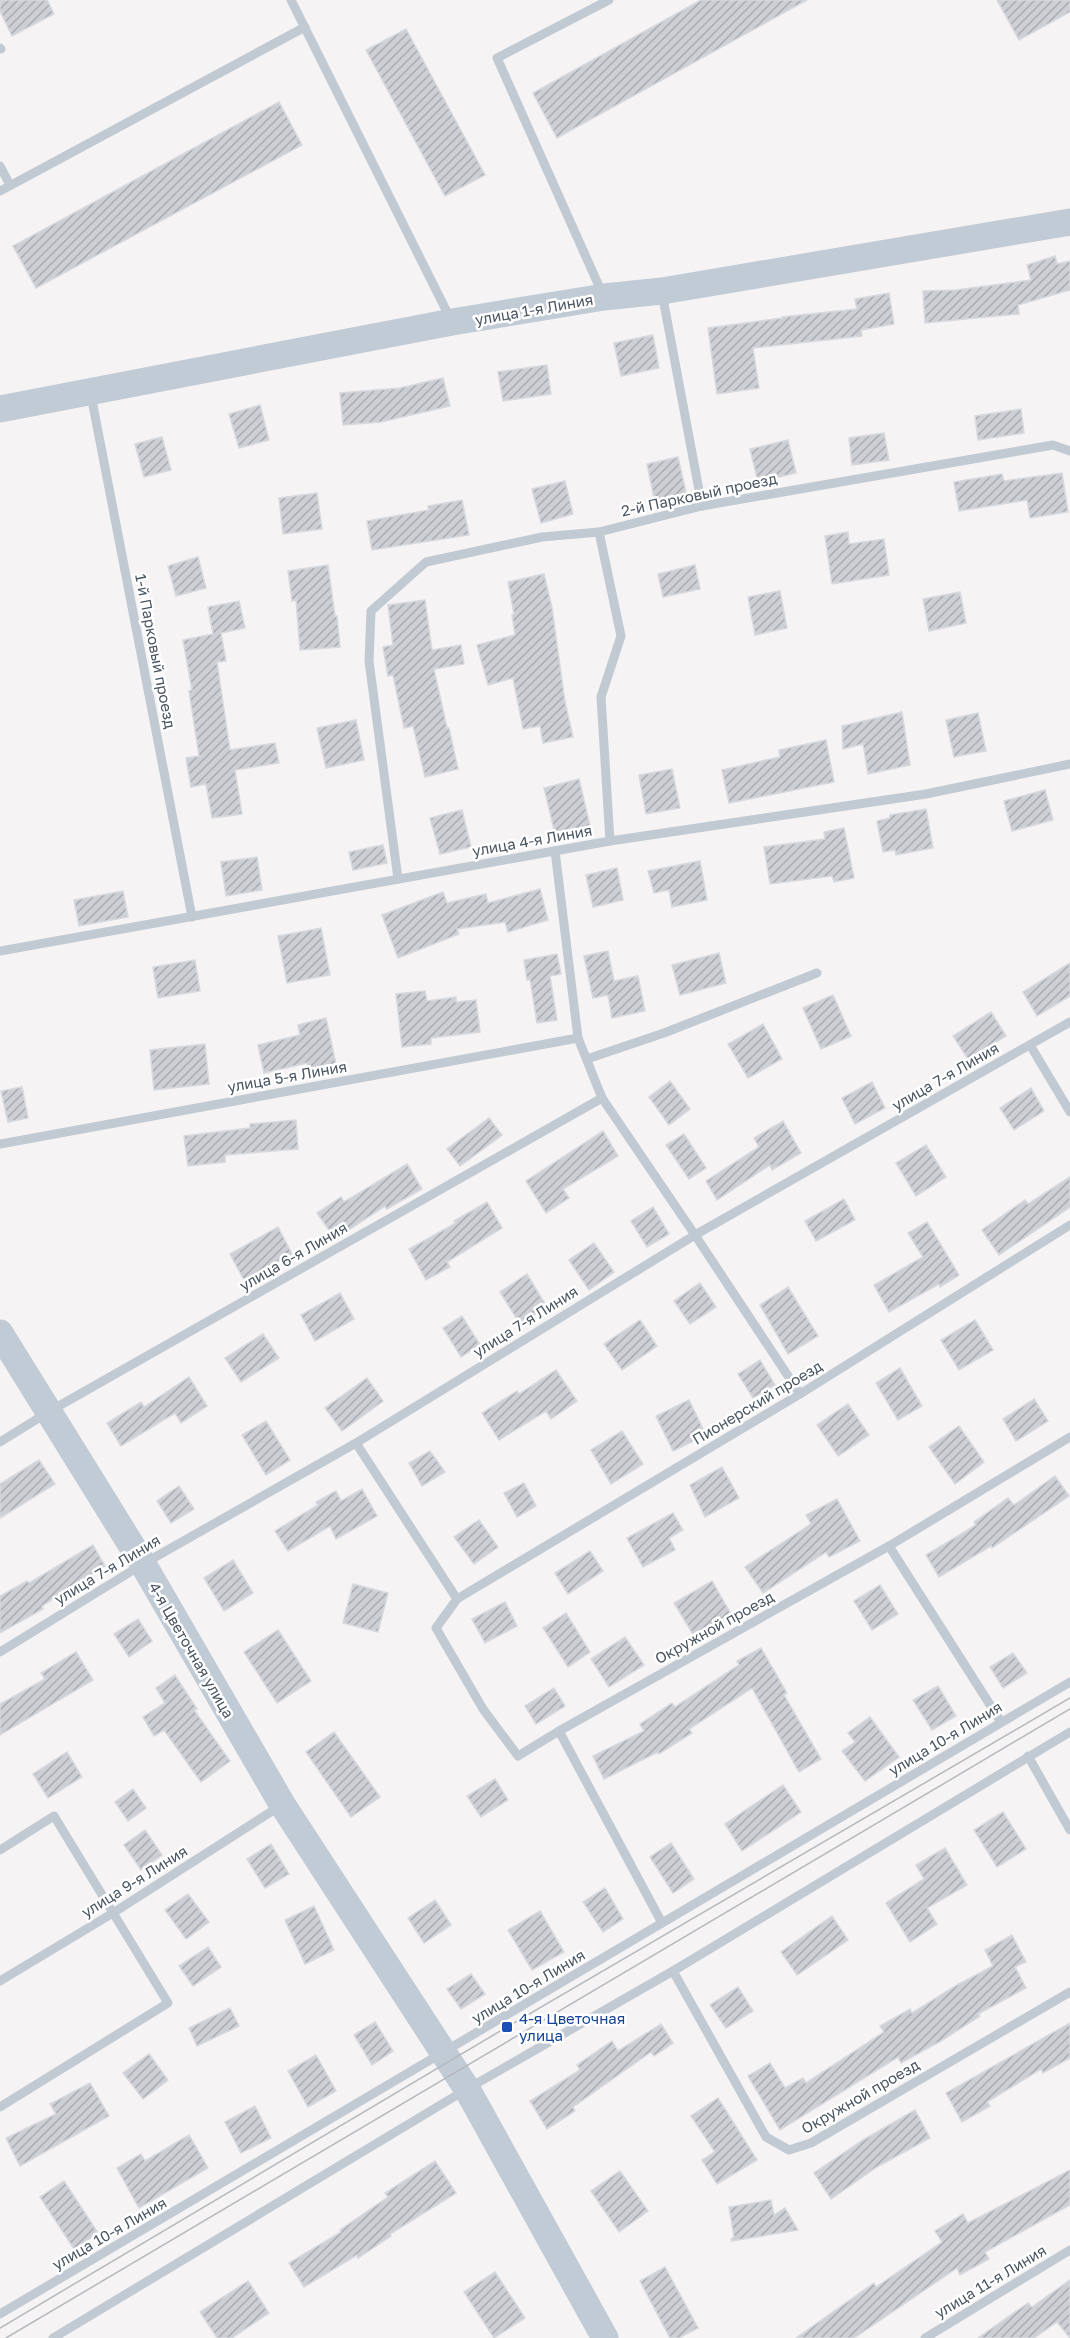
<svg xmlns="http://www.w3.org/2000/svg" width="1070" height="2338" viewBox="0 0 1070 2338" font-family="'Golos Text',sans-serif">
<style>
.building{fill:url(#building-hatch);stroke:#d7d9de;stroke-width:1.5}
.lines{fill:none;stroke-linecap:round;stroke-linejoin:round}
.lane{stroke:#c1cad2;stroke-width:9}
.secondary{stroke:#c1cbd6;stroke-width:27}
.tram{stroke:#b5b8bd;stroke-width:1.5}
.transit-dot{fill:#1a4fb4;stroke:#fff;stroke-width:2}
.labels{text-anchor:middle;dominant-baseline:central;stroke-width:5;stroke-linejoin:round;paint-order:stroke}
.street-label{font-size:15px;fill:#4a5661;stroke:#fff}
.transit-label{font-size:15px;fill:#164399;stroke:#fff;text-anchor:start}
</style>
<defs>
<pattern id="building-hatch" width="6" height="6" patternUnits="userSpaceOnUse" patternTransform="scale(1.5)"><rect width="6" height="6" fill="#cdcfd5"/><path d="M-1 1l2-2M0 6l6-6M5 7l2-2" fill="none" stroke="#a8abb0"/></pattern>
</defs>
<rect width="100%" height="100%" fill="#f5f3f3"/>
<g class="building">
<polygon points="0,0 47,0 54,14 12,36 0,11"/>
<polygon points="701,0 807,0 557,138 533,93"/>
<polygon points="997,0 1070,0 1070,12 1019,40"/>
<polygon points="406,29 485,175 445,196 366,50"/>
<polygon points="279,102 302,145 36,288 13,246"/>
<polygon points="1055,256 1057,264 1070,261 1070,290 1018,305 1019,314 925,323 923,291 956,290 1031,280 1027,265"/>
<polygon points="889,293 894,324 861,330 862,336 753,348 759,388 717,394 708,328 782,318 782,317 857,309 855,299"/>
<polygon points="653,335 659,368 621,376 614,343"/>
<polygon points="547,365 551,394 503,401 498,372"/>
<polygon points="443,378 450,406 381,422 343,425 340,393 400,388"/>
<polygon points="260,405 269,440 239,448 229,414"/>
<polygon points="1021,409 1024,433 978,440 975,416"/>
<polygon points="884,433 889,460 852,465 849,438"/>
<polygon points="162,437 171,470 144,477 135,444"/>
<polygon points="788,440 796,473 758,482 750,449"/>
<polygon points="678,457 688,501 656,508 647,464"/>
<polygon points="1062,473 1068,512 1030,518 1027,500 959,511 954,482 1002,474 1004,481"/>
<polygon points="565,481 573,514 541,523 532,489"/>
<polygon points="317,493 322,529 283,534 279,498"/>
<polygon points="462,500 469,535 372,550 367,521 429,510 428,506"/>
<polygon points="848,532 849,544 884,539 889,575 832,584 825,536"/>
<polygon points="198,557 206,588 176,596 168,566"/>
<polygon points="328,565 335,616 337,616 340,647 300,650 296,600 292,601 288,571"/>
<polygon points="695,565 700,589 663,597 658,574"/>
<polygon points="544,574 552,608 565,702 573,737 543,743 540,726 523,729 513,678 488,685 477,645 515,635 512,615 514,614 508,582"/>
<polygon points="780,591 787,628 755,635 748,597"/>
<polygon points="960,592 966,623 929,631 923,599"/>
<polygon points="425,600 432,650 461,645 464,664 434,669 447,728 449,728 458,769 425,777 413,726 404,728 393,675 388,676 383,647 393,645 388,605"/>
<polygon points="239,601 245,628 221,633 226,661 217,662 230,750 275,743 279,763 235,770 242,814 212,818 206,784 191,787 186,758 199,756 189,691 192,690 183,640 213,634 208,607"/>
<polygon points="902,712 910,765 868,774 863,744 843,749 842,726"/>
<polygon points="978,713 986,751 954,757 946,720"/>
<polygon points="356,720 364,760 326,768 317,728"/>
<polygon points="826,740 834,782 729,803 722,770 780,757 779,750"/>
<polygon points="672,769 680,808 646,814 639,775"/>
<polygon points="579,779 591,830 556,838 544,788"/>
<polygon points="1045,790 1053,820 1012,831 1004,801"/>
<polygon points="926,809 933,848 896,855 895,850 883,852 877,821 890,818 890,815"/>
<polygon points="462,810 471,847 440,854 430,818"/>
<polygon points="844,828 854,878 834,882 832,876 770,884 764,847 825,839 824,832"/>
<polygon points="383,845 387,863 353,870 349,852"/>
<polygon points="257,857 262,890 226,896 221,862"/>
<polygon points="700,861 707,900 672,907 669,890 654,893 648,871"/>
<polygon points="617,868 623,900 593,907 586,875"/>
<polygon points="540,889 548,920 508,932 505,922 457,929 459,934 398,958 382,915 443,892 447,903 486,894 488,903"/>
<polygon points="123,891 128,917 79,926 74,900"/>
<polygon points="321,928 330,975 287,983 278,936"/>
<polygon points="608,951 614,981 638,976 645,1011 612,1018 608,995 593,998 584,956"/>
<polygon points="719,953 726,983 680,995 672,965"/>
<polygon points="557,954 561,974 550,976 557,1020 537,1023 530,979 527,980 524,960"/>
<polygon points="195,960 200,991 158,998 153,967"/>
<polygon points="1070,963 1070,996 1037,1016 1023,992"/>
<polygon points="425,991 427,1001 456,997 456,1002 476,1000 480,1032 431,1038 431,1044 402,1047 396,994"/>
<polygon points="833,995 851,1036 821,1049 803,1008"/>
<polygon points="991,1012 1006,1036 968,1059 953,1036"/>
<polygon points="326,1018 336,1064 308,1070 307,1063 264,1073 258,1045 300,1035 298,1025"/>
<polygon points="763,1024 782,1059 748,1078 728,1044"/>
<polygon points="205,1044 209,1084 154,1090 150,1050"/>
<polygon points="670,1081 690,1109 669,1125 649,1097"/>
<polygon points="872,1082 885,1108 855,1124 842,1098"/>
<polygon points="22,1087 28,1118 8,1122 1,1091"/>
<polygon points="1031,1088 1044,1111 1014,1130 1000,1108"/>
<polygon points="489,1118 502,1135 460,1166 447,1149"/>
<polygon points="296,1120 298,1149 225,1155 225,1162 188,1166 184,1136 250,1128 250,1124"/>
<polygon points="783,1121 801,1153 772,1170 770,1165 717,1200 706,1181 759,1147 754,1138"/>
<polygon points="603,1131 618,1156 563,1189 569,1198 546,1213 526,1181"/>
<polygon points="684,1134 706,1168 689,1179 666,1145"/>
<polygon points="926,1145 946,1177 916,1196 896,1163"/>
<polygon points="407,1164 422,1189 387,1209 385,1206 335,1239 317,1213 341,1197 344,1202"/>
<polygon points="1070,1177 1070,1207 999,1255 982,1230 1025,1200 1028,1204"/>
<polygon points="844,1199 855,1220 816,1241 805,1221"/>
<polygon points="487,1202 502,1228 447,1262 450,1267 426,1280 409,1249 456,1223 454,1221"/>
<polygon points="653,1207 669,1234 647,1247 631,1221"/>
<polygon points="927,1222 959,1275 940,1287 939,1284 889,1312 874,1285 923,1257 908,1233"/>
<polygon points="278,1227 292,1254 244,1280 230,1254"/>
<polygon points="594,1243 614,1272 589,1290 569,1260"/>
<polygon points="527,1274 547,1307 520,1324 500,1292"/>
<polygon points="700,1283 716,1307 690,1324 674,1301"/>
<polygon points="788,1287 818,1336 788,1354 760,1305"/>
<polygon points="340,1293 354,1319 315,1341 301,1315"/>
<polygon points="462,1316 480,1345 461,1357 443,1328"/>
<polygon points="640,1320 657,1346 622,1370 604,1344"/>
<polygon points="975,1320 993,1350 959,1370 941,1340"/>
<polygon points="263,1334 279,1358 241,1382 225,1358"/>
<polygon points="760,1360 775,1385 753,1398 738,1374"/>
<polygon points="900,1368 922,1406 898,1420 876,1383"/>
<polygon points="556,1370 577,1401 551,1419 546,1411 499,1440 482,1413 517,1391 519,1394"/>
<polygon points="189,1377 207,1406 181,1423 175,1413 121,1446 107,1423 141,1402 144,1407"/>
<polygon points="367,1378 383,1401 342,1431 325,1408"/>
<polygon points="1034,1399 1048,1421 1016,1441 1003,1419"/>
<polygon points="689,1400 706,1435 673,1451 656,1416"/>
<polygon points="848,1404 869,1435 838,1456 817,1425"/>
<polygon points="266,1421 290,1460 266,1475 242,1435"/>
<polygon points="959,1426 984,1462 955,1484 929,1447"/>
<polygon points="622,1431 643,1464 611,1484 591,1450"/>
<polygon points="430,1451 445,1472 422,1486 409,1463"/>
<polygon points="39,1460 55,1484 0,1518 0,1484"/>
<polygon points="722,1467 739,1498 705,1517 690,1485"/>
<polygon points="1055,1476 1069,1496 992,1548 991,1546 939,1577 926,1555 976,1525 974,1522 1008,1498 1014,1505"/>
<polygon points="524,1483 536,1506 517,1517 504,1493"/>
<polygon points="179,1486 194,1509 171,1523 157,1501"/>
<polygon points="362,1489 377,1516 336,1539 330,1526 288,1551 275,1531 318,1505 316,1502 336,1491 341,1501"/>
<polygon points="837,1499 860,1541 829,1557 826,1552 763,1593 745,1567 811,1524 806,1515"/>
<polygon points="673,1513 683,1530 669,1538 675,1550 643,1567 627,1538"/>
<polygon points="479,1520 498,1547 474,1564 454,1537"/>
<polygon points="93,1545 105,1566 42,1606 43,1609 0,1633 0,1596 27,1581 29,1583"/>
<polygon points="590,1551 603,1571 568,1594 555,1573"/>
<polygon points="233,1560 253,1593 224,1611 204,1578"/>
<polygon points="712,1581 731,1614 694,1636 674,1603"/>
<polygon points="353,1584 388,1593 378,1632 343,1623"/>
<polygon points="880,1585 898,1614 872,1630 854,1601"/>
<polygon points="505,1602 517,1626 485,1643 472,1619"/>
<polygon points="566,1613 590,1652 568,1667 543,1628"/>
<polygon points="138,1619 152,1641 129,1657 114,1634"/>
<polygon points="278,1630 311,1681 277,1703 244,1652"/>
<polygon points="625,1637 644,1665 609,1687 591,1659"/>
<polygon points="761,1648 787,1693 784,1695 821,1759 799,1772 752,1688 689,1729 692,1733 659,1754 658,1752 604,1779 593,1756 644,1731 640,1724 672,1703 675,1707 739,1665 737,1661"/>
<polygon points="76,1652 93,1680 0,1735 0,1704 45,1679 41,1673"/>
<polygon points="1013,1653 1027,1673 1003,1688 990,1667"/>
<polygon points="175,1675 197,1709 194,1710 230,1761 201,1782 164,1730 154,1736 143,1717 165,1703 156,1688"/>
<polygon points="938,1686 956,1716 932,1730 913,1700"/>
<polygon points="554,1688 565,1706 536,1724 525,1706"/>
<polygon points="870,1717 899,1757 865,1781 842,1751 855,1742 848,1733"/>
<polygon points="334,1732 380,1797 351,1817 306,1752"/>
<polygon points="67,1752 82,1777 48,1798 33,1774"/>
<polygon points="495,1779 508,1800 481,1817 467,1796"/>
<polygon points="783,1785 801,1812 742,1851 725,1824"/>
<polygon points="133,1789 146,1808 128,1821 115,1802"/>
<polygon points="1003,1812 1026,1849 997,1867 974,1830"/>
<polygon points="145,1830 162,1855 141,1870 124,1845"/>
<polygon points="671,1843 694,1879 673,1893 650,1857"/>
<polygon points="271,1844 289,1874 265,1888 247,1859"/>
<polygon points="945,1848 967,1885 927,1908 937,1924 910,1942 886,1903 924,1879 916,1865"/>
<polygon points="605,1888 623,1919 603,1932 583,1902"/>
<polygon points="188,1894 209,1922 186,1939 165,1910"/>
<polygon points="435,1900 451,1925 424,1943 408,1918"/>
<polygon points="314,1906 334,1950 305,1964 285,1920"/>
<polygon points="540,1911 564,1952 532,1970 508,1930"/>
<polygon points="832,1916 848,1940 797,1975 781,1952"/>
<polygon points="1012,1935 1026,1962 1015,1967 1026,1988 978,2014 980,2016 941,2041 901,2063 898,2057 780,2130 748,2076 770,2063 785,2088 803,2078 806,2083 884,2032 880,2026 910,2009 912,2013 957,1985 993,1966 985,1950"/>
<polygon points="208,1947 221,1967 193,1986 179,1966"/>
<polygon points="471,1974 485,1994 461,2009 447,1989"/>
<polygon points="738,1987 753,2011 726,2028 710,2005"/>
<polygon points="230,2008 239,2026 197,2046 189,2028"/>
<polygon points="375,2022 393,2051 372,2065 354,2035"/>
<polygon points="1070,2023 1070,2058 1043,2073 1041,2069 987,2102 990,2106 962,2122 946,2093"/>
<polygon points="661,2024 673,2043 654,2056 651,2052 573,2107 575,2111 547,2129 530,2101 580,2070 577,2065 612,2041 618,2051"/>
<polygon points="149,2054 168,2080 143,2099 123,2073"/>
<polygon points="316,2055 336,2091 308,2107 288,2071"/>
<polygon points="90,2083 109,2116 20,2166 6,2138 56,2114 50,2104"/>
<polygon points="718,2098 757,2160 717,2184 702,2160 715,2152 691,2116"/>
<polygon points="255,2106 271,2138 241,2153 225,2122"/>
<polygon points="915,2110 930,2138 877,2167 831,2199 814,2173 863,2140"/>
<polygon points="189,2135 208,2168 139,2208 117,2168 141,2154 145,2161"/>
<polygon points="435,2161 456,2193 390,2234 391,2236 358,2258 357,2255 304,2287 289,2263 341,2232 340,2230 388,2197 385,2193"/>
<polygon points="1070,2170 1070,2205 985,2252 989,2259 960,2275 957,2268 854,2338 796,2338 874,2283 876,2287 942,2242 935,2231 963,2214 968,2223"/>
<polygon points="620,2171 648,2211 619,2232 591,2191"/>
<polygon points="64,2181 98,2233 74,2249 40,2197"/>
<polygon points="771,2200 774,2215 785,2208 798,2230 732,2241 731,2239 734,2237 729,2207"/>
<polygon points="665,2267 698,2328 679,2338 670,2338 640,2281"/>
<polygon points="495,2272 525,2318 494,2338 464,2292"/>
<polygon points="1070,2280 1070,2338 1057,2322 1034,2338 978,2338 1028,2303 1032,2307"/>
<polygon points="248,2281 269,2313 232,2338 217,2338 200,2312"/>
</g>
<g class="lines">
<g class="lane">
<polyline points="291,0 451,320"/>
<polyline points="0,48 1,49"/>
<polyline points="0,166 10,185"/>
<polyline points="0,191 305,27"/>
<polyline points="662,293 702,506"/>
<polyline points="603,295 497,58 609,0"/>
<polyline points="91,395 192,917"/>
<polyline points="599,532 621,636 601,697 610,841"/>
<polyline points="555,851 578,1038 602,1098 695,1235 800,1394"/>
<polyline points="398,879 369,661 371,611 426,562 542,537 599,532 702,506 1053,445 1070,451"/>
<polyline points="0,951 610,841 926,794 1070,764"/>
<polyline points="1030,1045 1070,1112"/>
<polyline points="587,1059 664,1033 817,973"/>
<polyline points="0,1144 578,1038"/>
<polyline points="0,1442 50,1411 602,1098"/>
<polyline points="356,1443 457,1599 436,1628 483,1709 518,1756 559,1731"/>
<polyline points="889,1546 1001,1722"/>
<polyline points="457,1599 800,1394 1070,1225"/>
<polyline points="0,1652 143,1564 356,1443 695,1235 1070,1022"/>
<polyline points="1028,1756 1070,1830"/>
<polyline points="0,1850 54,1816 168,2003 0,2107"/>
<polyline points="662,1923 559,1731 889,1546 1070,1437"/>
<polyline points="673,1971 766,2137 789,2150 811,2143 1070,1992"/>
<polyline points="0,1981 113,1913 280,1806"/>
<polyline points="0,2314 1070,1682"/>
<polyline points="53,2338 467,2089 673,1971 1070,1732"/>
<polyline points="925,2338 1070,2250"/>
</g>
<g class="secondary">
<polyline points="0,409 452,322 604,297 662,291 1070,222"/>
<polyline points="0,1333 143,1564 282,1804 467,2089 605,2338"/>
</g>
<g class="tram">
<polyline points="0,2328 507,2027 1070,1698"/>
<polyline points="6,2338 1070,1709"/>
</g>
</g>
<rect class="transit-dot" x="501" y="2021" width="12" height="12" rx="3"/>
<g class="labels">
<g class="street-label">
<text transform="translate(534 309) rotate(-10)">улица 1-я Линия</text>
<text transform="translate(699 494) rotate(-12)">2-й Парковый проезд</text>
<text transform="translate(156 651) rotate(79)">1-й Парковый проезд</text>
<text transform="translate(532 840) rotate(-10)">улица 4-я Линия</text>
<text transform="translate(287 1076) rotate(-10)">улица 5-я Линия</text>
<text transform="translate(945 1076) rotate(-30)">улица 7-я Линия</text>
<text transform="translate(293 1256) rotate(-30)">улица 6-я Линия</text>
<text transform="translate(525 1321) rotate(-32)">улица 7-я Линия</text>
<text transform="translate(757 1402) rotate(-31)">Пионерский проезд</text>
<text transform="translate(107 1569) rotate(-31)">улица 7-я Линия</text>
<text transform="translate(714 1627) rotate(-29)">Окружной проезд</text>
<text transform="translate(192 1650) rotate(60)">4-я Цветочная улица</text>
<text transform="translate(945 1738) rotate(-31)">улица 10-я Линия</text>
<text transform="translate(134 1881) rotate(-32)">улица 9-я Линия</text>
<text transform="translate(528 1986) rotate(-31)">улица 10-я Линия</text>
<text transform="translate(860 2096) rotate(-30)">Окружной проезд</text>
<text transform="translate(109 2233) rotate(-30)">улица 10-я Линия</text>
<text transform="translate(990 2281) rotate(-31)">улица 11-я Линия</text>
</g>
<g class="transit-label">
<text x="519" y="2018">4-я Цветочная<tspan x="519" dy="17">улица</tspan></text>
</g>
</g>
</svg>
